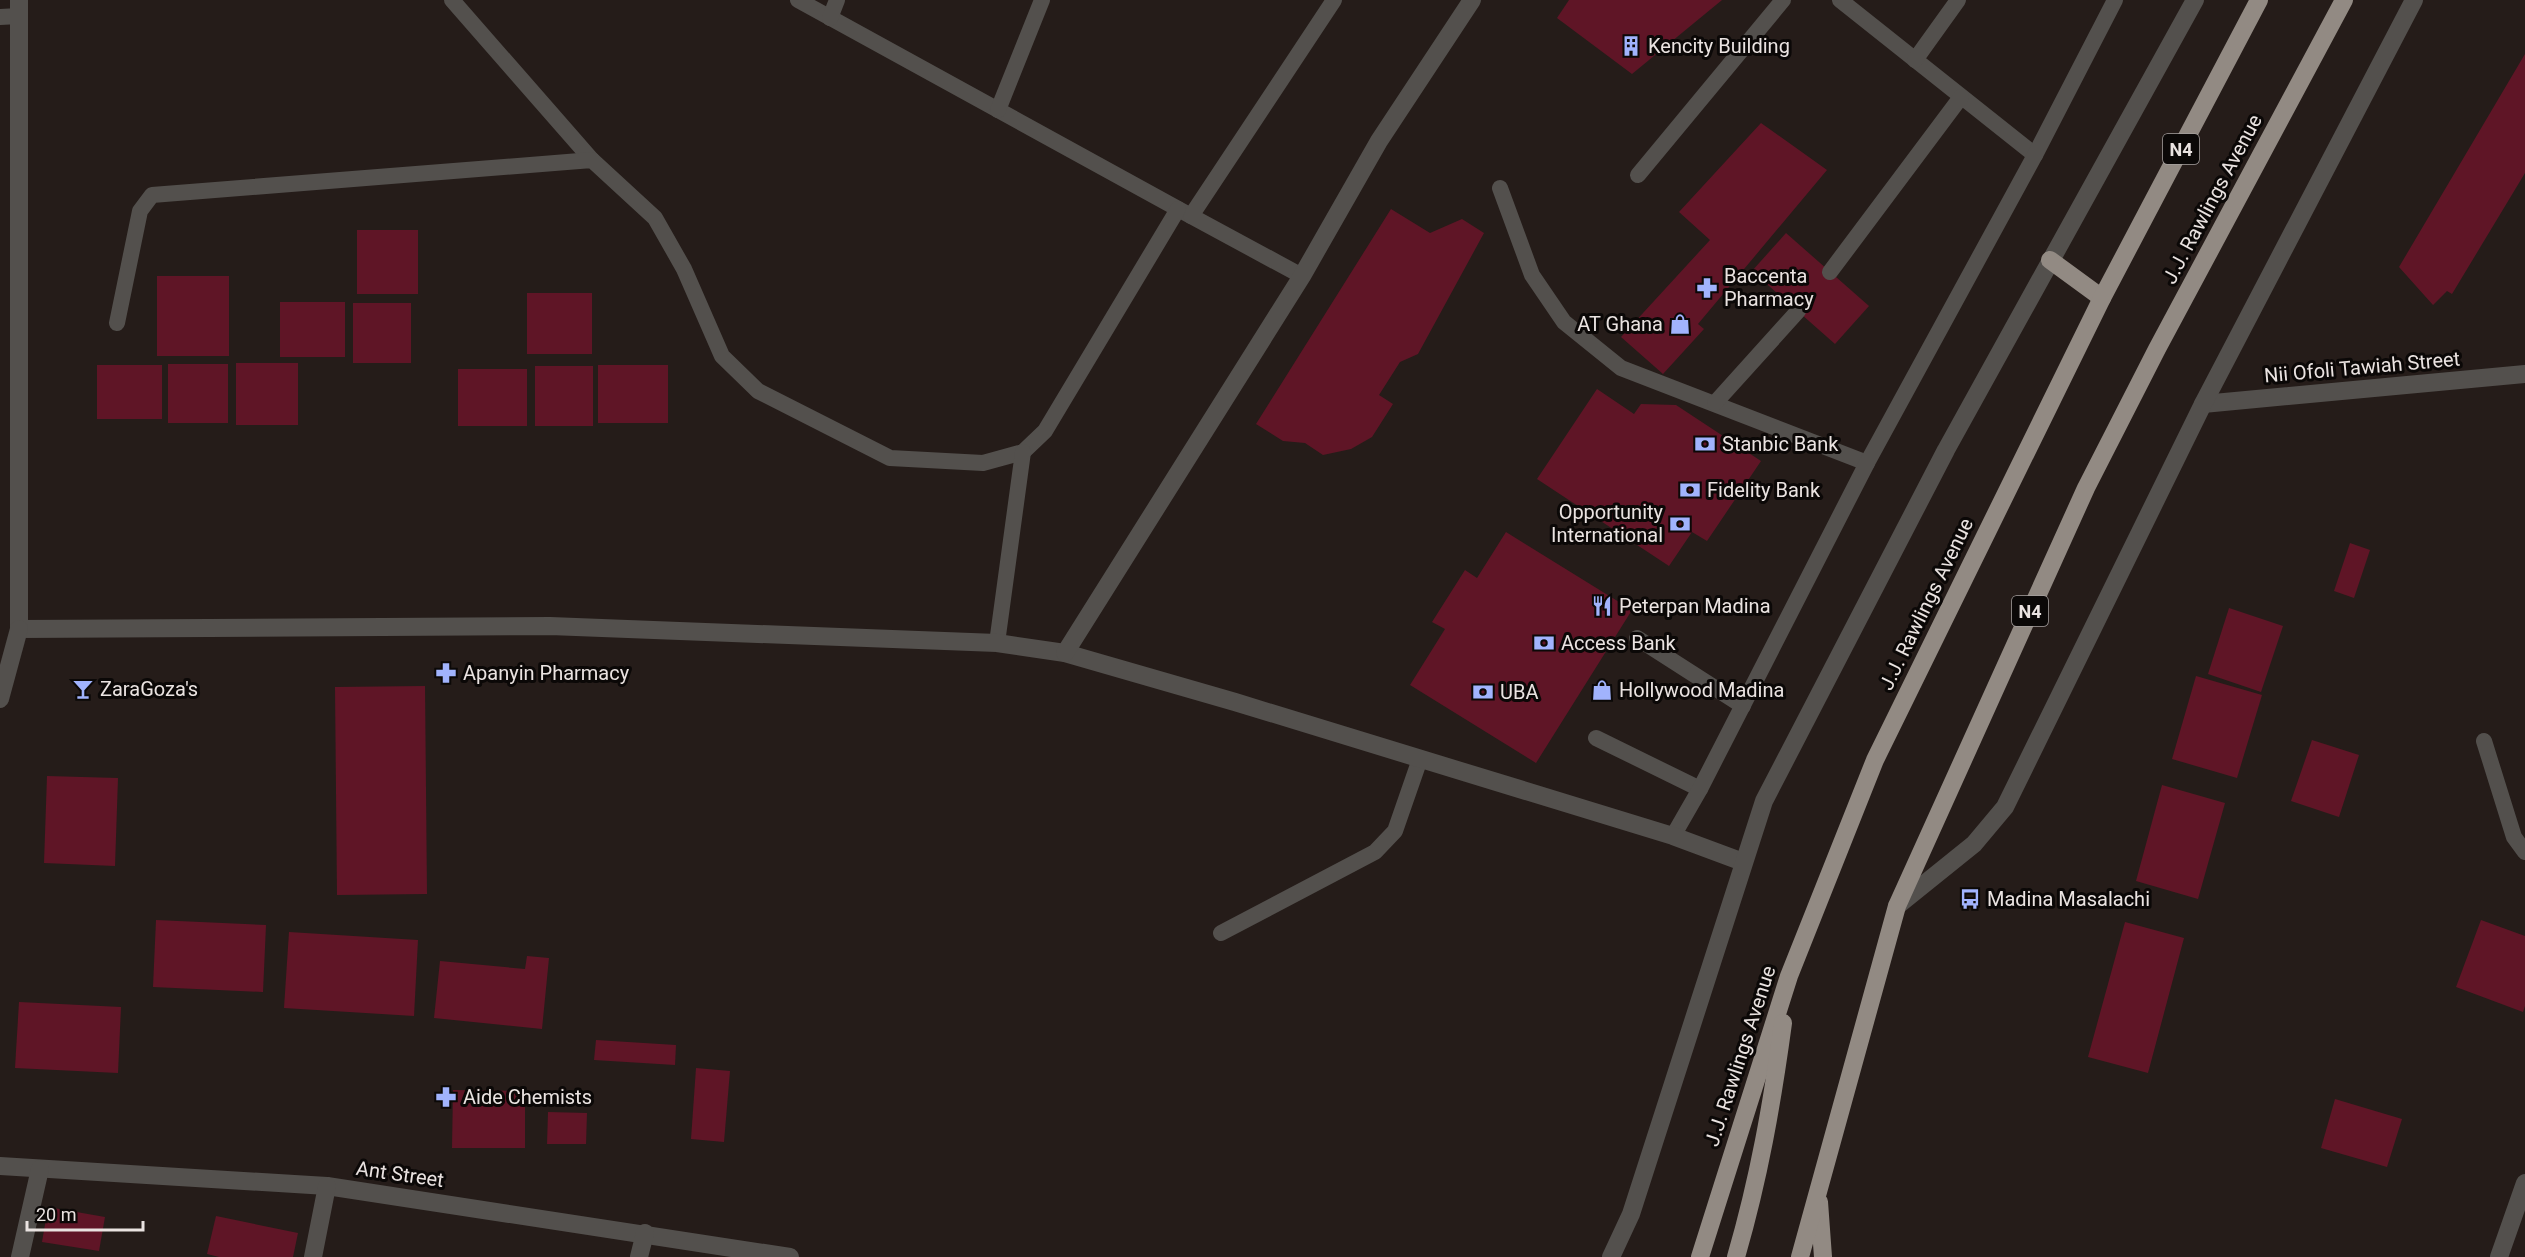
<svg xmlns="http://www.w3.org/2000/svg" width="2525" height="1257" viewBox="0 0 2525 1257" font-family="Roboto,sans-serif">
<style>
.building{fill:#5f1526}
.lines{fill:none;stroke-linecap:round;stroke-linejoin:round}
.service{stroke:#53504d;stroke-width:16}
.minor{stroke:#53504d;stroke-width:18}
.trunk{stroke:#928a83;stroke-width:18}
.labels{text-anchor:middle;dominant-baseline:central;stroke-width:6;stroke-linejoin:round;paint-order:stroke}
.shield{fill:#0b0807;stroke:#a7a1a0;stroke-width:1.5}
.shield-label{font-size:18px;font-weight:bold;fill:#eae3e1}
.poi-label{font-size:20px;fill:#eae3e1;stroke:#0b0807;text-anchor:start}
.street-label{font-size:20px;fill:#eae3e1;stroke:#0b0807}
</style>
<rect width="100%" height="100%" fill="#251c19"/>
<g class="building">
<polygon points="1569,0 1722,0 1632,74 1557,18"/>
<polygon points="2525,54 2525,173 2452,294 2447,291 2433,305 2399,267"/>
<polygon points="1761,123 1827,170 1698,324 1704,329 1663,374 1621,337 1710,240 1679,212"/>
<polygon points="1391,209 1430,233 1462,219 1484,233 1418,354 1400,362 1379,395 1393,404 1372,437 1351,449 1323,455 1305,443 1283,441 1256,424"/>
<rect x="357" y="230" width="61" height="64"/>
<polygon points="1786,233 1869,306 1835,344 1752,271"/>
<rect x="157" y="276" width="72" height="80"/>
<rect x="527" y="293" width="65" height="61"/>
<rect x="280" y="302" width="65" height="55"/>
<rect x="353" y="303" width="58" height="60"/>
<rect x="236" y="363" width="62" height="62"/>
<rect x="168" y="364" width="60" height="59"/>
<rect x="97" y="365" width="65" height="54"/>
<rect x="598" y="365" width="70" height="58"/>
<rect x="535" y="366" width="58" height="60"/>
<rect x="458" y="369" width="69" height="57"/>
<polygon points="1597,389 1634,414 1641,404 1676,405 1761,461 1707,541 1692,532 1669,566 1537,479"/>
<polygon points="1506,532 1632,610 1536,763 1410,685 1445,629 1432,622 1465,570 1477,578"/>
<polygon points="2350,543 2370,550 2354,598 2334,591"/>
<polygon points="2229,608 2283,626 2261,692 2208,674"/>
<polygon points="2196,676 2262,695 2237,778 2172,759"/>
<polygon points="425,686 427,894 337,895 335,687"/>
<polygon points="2312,740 2359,755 2339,817 2291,801"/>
<polygon points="47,776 118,778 115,866 44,863"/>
<polygon points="2162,785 2225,803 2198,899 2136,881"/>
<polygon points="156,920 266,925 263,992 153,987"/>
<polygon points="2481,920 2525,936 2525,1006 2523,1012 2456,987"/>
<polygon points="2125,922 2184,938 2148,1073 2088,1057"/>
<polygon points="289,932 418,940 414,1016 284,1008"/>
<polygon points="527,956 549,958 542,1029 434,1018 440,961 525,969"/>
<polygon points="19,1002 121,1007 118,1073 15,1068"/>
<polygon points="596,1040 676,1045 675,1065 594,1060"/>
<polygon points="696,1068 730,1071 724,1142 691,1139"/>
<polygon points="453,1090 525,1091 525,1148 452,1148"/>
<polygon points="2335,1099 2402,1119 2387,1167 2321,1148"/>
<polygon points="548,1112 587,1113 586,1144 547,1144"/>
<polygon points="48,1207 105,1217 99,1251 42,1242"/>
<polygon points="216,1216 298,1233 293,1257 219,1257 207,1254"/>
</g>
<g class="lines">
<g class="service">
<polyline points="452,0 592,160"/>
<polyline points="798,0 1191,216"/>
<polyline points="1840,0 2035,155"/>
<polyline points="0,17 19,16"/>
<polyline points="830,18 837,0"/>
<polyline points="1915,60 1958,0"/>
<polyline points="998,110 1042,0"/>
<polyline points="1638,175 1783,0"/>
<polyline points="1500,188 1532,275 1564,322 1621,368 1867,463"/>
<polyline points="1830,272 1961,97"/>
<polyline points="1302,276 1191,216 1334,0"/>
<polyline points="117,323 140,211 152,195 592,160 655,218 684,269 722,356 758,391 890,458 983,463 1023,452 1045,431 1178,209"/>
<polyline points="1715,403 1798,311"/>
<polyline points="1637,638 1743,706"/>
<polyline points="997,643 1023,452"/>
<polyline points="1596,738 1700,789"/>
<polyline points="2484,741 2514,837 2525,852"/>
<polyline points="1673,836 1700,789 1867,463 2035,155 2115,0"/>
<polyline points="1221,933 1375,852 1395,831 1420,759"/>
</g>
<g class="minor">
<polyline points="19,0 19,629 550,626 997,643 1065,653 1235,702 1673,836 1743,862"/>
<polyline points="2203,404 2525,374"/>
<polyline points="1065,653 1302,276 1379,141 1472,0"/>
<polyline points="0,699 19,629"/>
<polyline points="1897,906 1974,844 2005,807 2203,404 2414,0"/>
<polyline points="0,1166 327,1186 790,1257"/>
<polyline points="20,1257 40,1169"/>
<polyline points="313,1257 327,1186"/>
<polyline points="639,1257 645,1233"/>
<polyline points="1611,1257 1631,1214 1764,801 1946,450 2195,0"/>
<polyline points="2499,1257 2525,1183"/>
</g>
<g class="trunk">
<polyline points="2050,260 2102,298"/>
<polyline points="1819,1202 1823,1257"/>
<polyline points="1700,1257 1789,976 1875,760 2102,298 2259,0"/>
<path d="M1736 1257C1759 1178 1772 1104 1783 1023"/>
<polyline points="1800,1257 1897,906 2086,488 2157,349 2344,0"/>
</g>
</g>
<defs>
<g id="building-bare" transform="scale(1.62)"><path d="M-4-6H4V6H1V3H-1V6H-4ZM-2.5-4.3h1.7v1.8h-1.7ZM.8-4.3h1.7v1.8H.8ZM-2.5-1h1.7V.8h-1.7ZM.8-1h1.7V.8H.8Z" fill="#a1b3fd" stroke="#0b0807" stroke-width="2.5" paint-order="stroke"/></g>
<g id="pharmacy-bare" transform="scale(1.62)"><path d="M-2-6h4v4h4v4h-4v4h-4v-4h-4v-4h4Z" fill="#a1b3fd" stroke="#0b0807" stroke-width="2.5" paint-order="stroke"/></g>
<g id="shop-bare" transform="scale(1.62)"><path d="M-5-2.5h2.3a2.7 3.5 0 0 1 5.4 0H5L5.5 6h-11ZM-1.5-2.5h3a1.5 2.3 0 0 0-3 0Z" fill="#a1b3fd" stroke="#0b0807" stroke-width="2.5" paint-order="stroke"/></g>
<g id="bank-bare" transform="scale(1.62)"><path d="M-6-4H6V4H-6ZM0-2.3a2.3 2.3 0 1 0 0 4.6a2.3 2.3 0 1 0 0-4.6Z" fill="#a1b3fd" stroke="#0b0807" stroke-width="2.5" paint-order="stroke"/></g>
<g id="restaurant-bare" transform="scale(1.62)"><path d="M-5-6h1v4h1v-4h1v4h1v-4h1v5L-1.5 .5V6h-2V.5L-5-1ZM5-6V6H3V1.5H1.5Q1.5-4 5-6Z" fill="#a1b3fd" stroke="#0b0807" stroke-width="2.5" paint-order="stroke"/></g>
<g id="bar-bare" transform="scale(1.62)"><path d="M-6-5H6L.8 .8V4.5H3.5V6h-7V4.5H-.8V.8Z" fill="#a1b3fd" stroke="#0b0807" stroke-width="2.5" paint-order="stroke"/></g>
<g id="bus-bare" transform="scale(1.62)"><path d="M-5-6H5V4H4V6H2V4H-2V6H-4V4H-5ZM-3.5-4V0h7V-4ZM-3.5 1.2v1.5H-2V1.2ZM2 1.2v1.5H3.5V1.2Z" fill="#a1b3fd" stroke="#0b0807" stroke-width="2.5" paint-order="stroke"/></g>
</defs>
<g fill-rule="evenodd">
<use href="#building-bare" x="1631" y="46"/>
<use href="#pharmacy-bare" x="1707" y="288"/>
<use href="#shop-bare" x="1680" y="324"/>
<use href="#bank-bare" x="1705" y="444"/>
<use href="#bank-bare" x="1690" y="490"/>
<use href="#bank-bare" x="1680" y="524"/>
<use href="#restaurant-bare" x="1602" y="606"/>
<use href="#bank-bare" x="1544" y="643"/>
<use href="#pharmacy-bare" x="446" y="673"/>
<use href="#bar-bare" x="83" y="689"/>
<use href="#shop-bare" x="1602" y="690"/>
<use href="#bank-bare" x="1483" y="692"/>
<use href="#bus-bare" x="1970" y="899"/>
<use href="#pharmacy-bare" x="446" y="1097"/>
</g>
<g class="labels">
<g class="shield">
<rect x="2163" y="134" width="36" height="30" rx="4.5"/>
<rect x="2012" y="596" width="36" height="30" rx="4.5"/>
</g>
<g class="shield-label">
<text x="2181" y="149">N4</text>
<text x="2030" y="611">N4</text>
</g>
<g class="poi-label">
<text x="1648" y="46">Kencity Building</text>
<text x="1724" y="276">Baccenta<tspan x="1724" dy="23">Pharmacy</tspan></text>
<text x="1663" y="324" text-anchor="end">AT Ghana</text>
<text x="1722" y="444">Stanbic Bank</text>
<text x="1707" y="490">Fidelity Bank</text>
<text x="1663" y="512" text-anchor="end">Opportunity<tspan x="1663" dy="23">International</tspan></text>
<text x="1619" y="606">Peterpan Madina</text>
<text x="1561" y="643">Access Bank</text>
<text x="463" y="673">Apanyin Pharmacy</text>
<text x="100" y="689">ZaraGoza's</text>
<text x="1619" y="690">Hollywood Madina</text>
<text x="1500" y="692">UBA</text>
<text x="1987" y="899">Madina Masalachi</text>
<text x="463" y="1097">Aide Chemists</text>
</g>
<g class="street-label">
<text transform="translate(2212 199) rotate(-62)">J.J. Rawlings Avenue</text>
<text transform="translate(2362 367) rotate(-5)">Nii Ofoli Tawiah Street</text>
<text transform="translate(1926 604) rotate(-64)">J.J. Rawlings Avenue</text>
<text transform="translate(1740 1056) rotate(-72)">J.J. Rawlings Avenue</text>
<text transform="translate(400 1174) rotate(8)">Ant Street</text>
</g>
</g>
<path d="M27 1221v9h116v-9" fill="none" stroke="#eae3e1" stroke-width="3"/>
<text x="36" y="1221" font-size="18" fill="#eae3e1" stroke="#0b0807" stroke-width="4.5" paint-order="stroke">20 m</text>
</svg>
